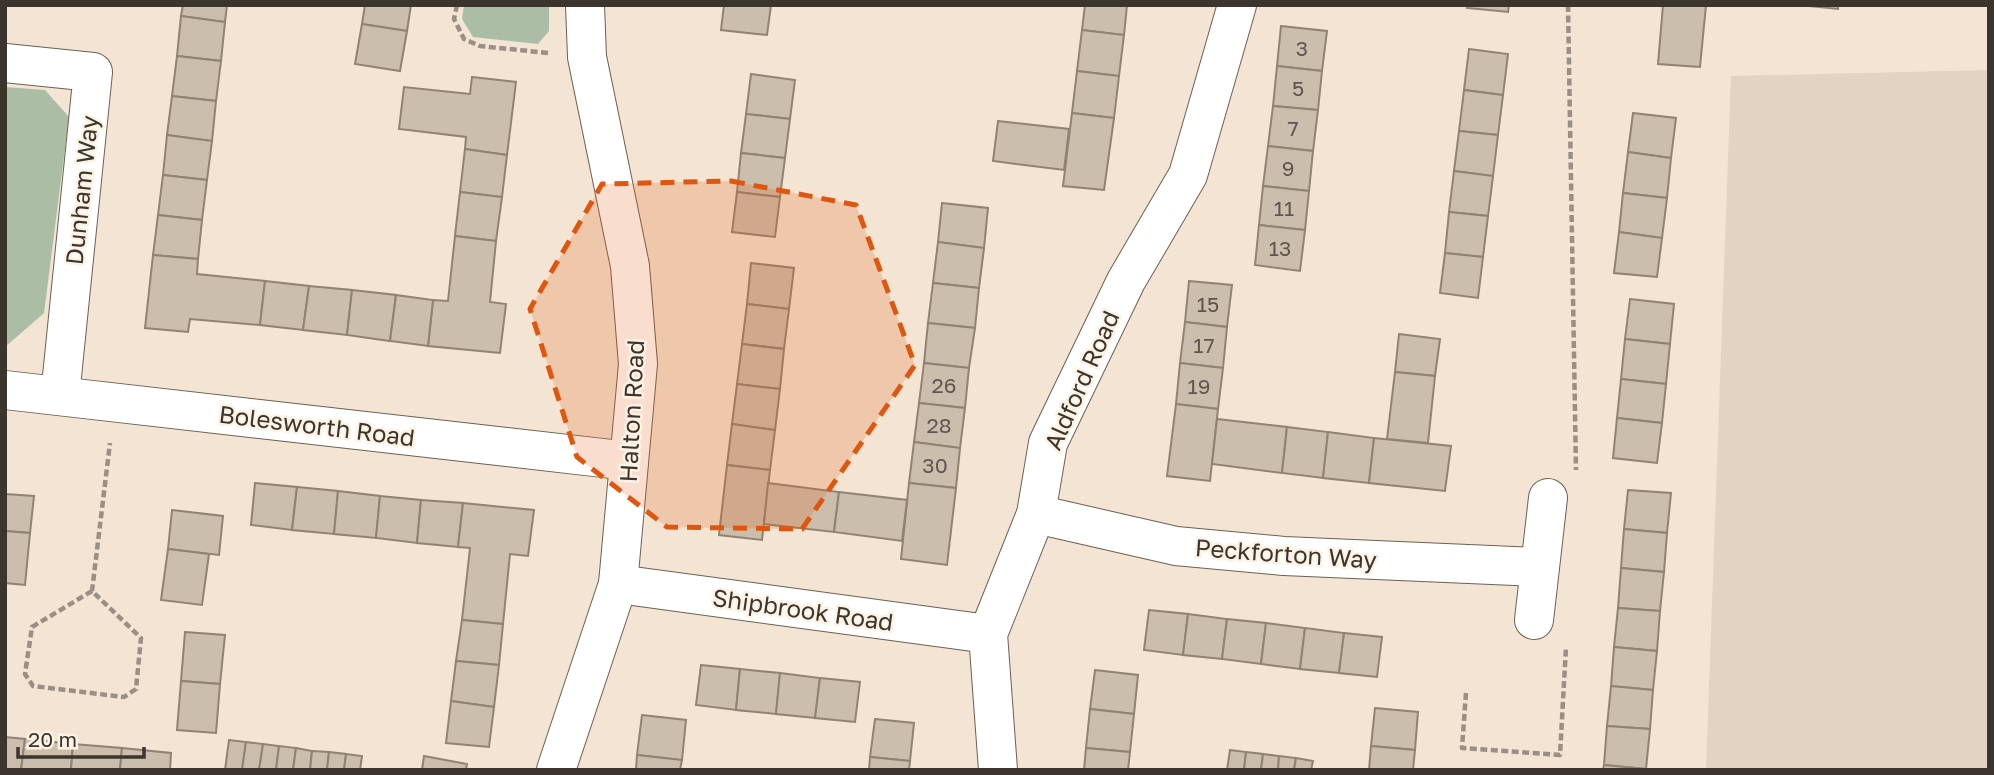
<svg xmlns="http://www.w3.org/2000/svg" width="1994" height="775" viewBox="0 0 1994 775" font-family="'Golos Text',sans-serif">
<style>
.education{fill:#e3d3c2}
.green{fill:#acbda5}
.building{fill:#ccbead;stroke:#908373;stroke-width:2}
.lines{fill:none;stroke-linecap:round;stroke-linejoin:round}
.street-casing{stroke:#6d6051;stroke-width:40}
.path{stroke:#9a8f83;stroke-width:4.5;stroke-dasharray:7 3.5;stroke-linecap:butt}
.street{stroke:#fff;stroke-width:38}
.marked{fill:#df570e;fill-opacity:0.2;stroke:#df570e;stroke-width:5;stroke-dasharray:14 9;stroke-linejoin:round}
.labels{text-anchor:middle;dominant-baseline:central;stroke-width:5;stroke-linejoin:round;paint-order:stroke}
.number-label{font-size:21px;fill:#5f574e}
.street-label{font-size:24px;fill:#3b352e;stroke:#fef2e4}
</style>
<rect width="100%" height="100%" fill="#f3e4d3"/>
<polygon class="education" points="1989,70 1989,770 1706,770 1731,76"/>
<g class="green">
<polygon points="464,5 549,5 549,31 538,44 473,37 462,19"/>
<polygon points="5,87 45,90 69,117 44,313 5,347"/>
</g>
<g class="building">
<polygon points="183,5 227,5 225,22 181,16"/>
<polygon points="365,5 411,5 407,31 362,24"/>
<polygon points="724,5 771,5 767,35 721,30"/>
<polygon points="1085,5 1127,5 1124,35 1082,30"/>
<polygon points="1468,5 1509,5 1508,12 1467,8"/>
<polygon points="1663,5 1706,5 1700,67 1658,64"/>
<polygon points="1799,5 1838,5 1838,9"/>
<polygon points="181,16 225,22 221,61 177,56"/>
<polygon points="362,24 407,31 400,71 355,64"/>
<polygon points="1281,26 1327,31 1322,71 1277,66"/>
<polygon points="1082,30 1124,35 1119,76 1077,71"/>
<polygon points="1469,49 1508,54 1503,95 1464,90"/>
<polygon points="177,56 221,61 216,101 172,96"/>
<polygon points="1277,66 1322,71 1318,110 1273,106"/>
<polygon points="1077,71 1119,76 1114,118 1072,113"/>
<polygon points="751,74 795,80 790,119 746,114"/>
<polygon points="472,77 516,82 507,155 465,149 466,137 399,129 404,87 470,94"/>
<polygon points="1464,90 1503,95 1498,135 1459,131"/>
<polygon points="172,96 216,101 212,141 167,135"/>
<polygon points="1273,106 1318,110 1313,151 1268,146"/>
<polygon points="1072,113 1114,118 1104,190 1063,186"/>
<polygon points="1633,113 1676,118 1671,158 1628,152"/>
<polygon points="746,114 790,119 785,158 741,153"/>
<polygon points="998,121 1069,129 1064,170 993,161"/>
<polygon points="1459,131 1498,135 1493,176 1454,171"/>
<polygon points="167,135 212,141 207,180 163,175"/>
<polygon points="1268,146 1313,151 1309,191 1263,186"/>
<polygon points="465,149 507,155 502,197 460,192"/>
<polygon points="1628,152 1671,158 1667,198 1623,193"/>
<polygon points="741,153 785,158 780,197 737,192"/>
<polygon points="1454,171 1493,176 1488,216 1449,212"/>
<polygon points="163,175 207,180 202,220 158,215"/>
<polygon points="1263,186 1309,191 1305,230 1259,225"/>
<polygon points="460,192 502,197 496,241 455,236"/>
<polygon points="737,192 780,197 775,237 732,232"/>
<polygon points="1623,193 1667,198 1662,238 1619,232"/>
<polygon points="942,203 988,208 984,248 938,242"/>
<polygon points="1449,212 1488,216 1483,257 1445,253"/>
<polygon points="158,215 202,220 198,259 153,255"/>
<polygon points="1259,225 1305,230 1300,271 1255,265"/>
<polygon points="1619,232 1662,238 1657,277 1614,273"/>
<polygon points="455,236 496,241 490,302 506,304 500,353 428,346 433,300 448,301"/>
<polygon points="938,242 984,248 979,288 933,283"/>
<polygon points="1445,253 1483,257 1478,298 1440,293"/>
<polygon points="153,255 198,259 197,274 265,281 260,325 190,319 188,332 145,328"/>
<polygon points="751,263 794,268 789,309 747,304"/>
<polygon points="265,281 309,286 303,330 260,325"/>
<polygon points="1189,281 1232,285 1227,327 1185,322"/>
<polygon points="933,283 979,288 975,328 928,323"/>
<polygon points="309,286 352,290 347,335 303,330"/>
<polygon points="352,290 396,295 390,341 347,335"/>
<polygon points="396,295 433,300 428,346 390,341"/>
<polygon points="1630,299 1674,304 1670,344 1625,339"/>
<polygon points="747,304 789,309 784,349 742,344"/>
<polygon points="1185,322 1227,327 1223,368 1180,363"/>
<polygon points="928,323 975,328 969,368 924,363"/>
<polygon points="1399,334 1440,339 1435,376 1395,372"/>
<polygon points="1625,339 1670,344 1666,384 1621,379"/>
<polygon points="742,344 784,349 780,389 737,384"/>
<polygon points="924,363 969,368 965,408 919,403"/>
<polygon points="1180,363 1223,368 1218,409 1176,404"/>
<polygon points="1395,372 1435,376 1428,443 1387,439"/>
<polygon points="1621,379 1666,384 1662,423 1617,418"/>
<polygon points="737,384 780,389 775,430 732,424"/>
<polygon points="919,403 965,408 960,448 914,442"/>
<polygon points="1176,404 1218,409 1210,481 1167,476"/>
<polygon points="1617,418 1662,423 1657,463 1613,458"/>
<polygon points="1217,419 1287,427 1282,473 1212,464"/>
<polygon points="732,424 775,430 770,470 727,465"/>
<polygon points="1287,427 1328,432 1323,478 1282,473"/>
<polygon points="1328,432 1374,438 1369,483 1323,478"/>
<polygon points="1374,438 1451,446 1445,491 1369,483"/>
<polygon points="914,442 960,448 956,488 909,483"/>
<polygon points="727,465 770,470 762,540 719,535"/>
<polygon points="255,483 297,487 292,530 251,525"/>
<polygon points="768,483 839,492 834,532 764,524"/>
<polygon points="909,483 956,488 947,565 901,559"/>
<polygon points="297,487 338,491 334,534 292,530"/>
<polygon points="1628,490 1671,493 1667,533 1624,529"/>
<polygon points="338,491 380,496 376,538 334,534"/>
<polygon points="839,492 907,500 902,541 834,532"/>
<polygon points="5,494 34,496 30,533 5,531"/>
<polygon points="380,496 421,500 417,543 376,538"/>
<polygon points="421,500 463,503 458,547 417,543"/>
<polygon points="463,503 534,510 528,556 510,554 503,624 462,620 470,548 458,547"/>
<polygon points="172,510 223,516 219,555 168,549"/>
<polygon points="1624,529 1667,533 1664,572 1621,568"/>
<polygon points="5,531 30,533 25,585 5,583"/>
<polygon points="168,549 209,554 202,605 161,600"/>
<polygon points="1621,568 1664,572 1660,611 1618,608"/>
<polygon points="1618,608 1660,611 1657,651 1614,647"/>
<polygon points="1149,610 1188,614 1183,655 1144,650"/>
<polygon points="1188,614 1227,619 1222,659 1183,655"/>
<polygon points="1227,619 1266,623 1261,664 1222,659"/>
<polygon points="462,620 503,624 499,665 456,661"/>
<polygon points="1266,623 1305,628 1300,669 1261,664"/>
<polygon points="1305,628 1344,633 1339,673 1300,669"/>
<polygon points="185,632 225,635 220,684 181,681"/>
<polygon points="1344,633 1382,637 1377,677 1339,673"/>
<polygon points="1614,647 1657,651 1653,690 1611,686"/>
<polygon points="456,661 499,665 494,707 451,701"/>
<polygon points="701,665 740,669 736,710 696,705"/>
<polygon points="740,669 780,673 776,714 736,710"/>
<polygon points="1095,670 1138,675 1134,714 1090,709"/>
<polygon points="780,673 820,678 815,718 776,714"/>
<polygon points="820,678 860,682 855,722 815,718"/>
<polygon points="181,681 220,684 216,733 177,730"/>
<polygon points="1611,686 1653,690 1650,729 1607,726"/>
<polygon points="451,701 494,707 489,747 446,743"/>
<polygon points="1375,708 1418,712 1415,750 1371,746"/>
<polygon points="1090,709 1134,714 1130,752 1086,748"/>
<polygon points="642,715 686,720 682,760 637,755"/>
<polygon points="875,719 914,723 910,761 870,757"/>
<polygon points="1607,726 1650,729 1646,769 1604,765"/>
<polygon points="5,737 25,739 21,770 5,770"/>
<polygon points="25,739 73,744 71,770 21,770"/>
<polygon points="229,740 246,742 242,770 225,770"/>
<polygon points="246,742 263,744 259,770 242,770"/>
<polygon points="73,744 122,748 120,770 71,770"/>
<polygon points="263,744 279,746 276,770 259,770"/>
<polygon points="279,746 296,748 293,770 276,770"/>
<polygon points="1371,746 1415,750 1413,770 1369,770"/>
<polygon points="122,748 171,753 170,770 120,770"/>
<polygon points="296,748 312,751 310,770 293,770"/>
<polygon points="1086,748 1130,752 1128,770 1084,770"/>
<polygon points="1230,750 1246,752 1244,770 1227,770"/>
<polygon points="312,751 329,752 327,770 310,770"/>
<polygon points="329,752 346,754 344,770 327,770"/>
<polygon points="1246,752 1263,754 1261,770 1244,770"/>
<polygon points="346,754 362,756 360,770 344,770"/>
<polygon points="1263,754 1279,756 1278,770 1261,770"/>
<polygon points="637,755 682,760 680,770 636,770"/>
<polygon points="424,756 467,764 466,770 422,770"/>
<polygon points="1279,756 1296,758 1294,770 1278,770"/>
<polygon points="870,757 910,761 909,770 869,770"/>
<polygon points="1296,758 1313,761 1311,770 1294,770"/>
<polygon points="1604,765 1646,769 1603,770"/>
</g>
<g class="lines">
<g class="street-casing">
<g id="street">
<polyline points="5,63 93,72 60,396"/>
<polyline points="5,390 629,461"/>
<polyline points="1036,514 1176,546 1284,556 1540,567"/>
<polyline points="618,584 988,634"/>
<polyline points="1534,620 1548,498"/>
<polyline points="556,770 618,584 638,364 630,266 587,57 585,5"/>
<polyline points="998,770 988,634 1036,514 1048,443 1126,281 1188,175 1237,5"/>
</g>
</g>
<g class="path">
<polyline points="457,5 454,19 464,39 480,46 548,53"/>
<polyline points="1568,5 1576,470"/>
<polyline points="92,591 32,627 25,674 33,686 124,697 136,689 141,638 92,591 110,443"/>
<polyline points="1466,693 1462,748 1560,755 1566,647"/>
</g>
<use href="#street" class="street"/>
</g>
<path class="marked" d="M731 181 856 205 915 365 802 529 667 527 577 457 530 309 602 184Z"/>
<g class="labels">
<g class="number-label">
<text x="1302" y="48">3</text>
<text x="1298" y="88">5</text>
<text x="1293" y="128">7</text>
<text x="1288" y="168">9</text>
<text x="1284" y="208">11</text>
<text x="1280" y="248">13</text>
<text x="1208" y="304">15</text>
<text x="1204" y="345">17</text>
<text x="944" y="385">26</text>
<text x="1199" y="386">19</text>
<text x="939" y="425">28</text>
<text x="935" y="465">30</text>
</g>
<g class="street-label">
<text transform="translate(81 190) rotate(-84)">Dunham Way</text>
<text transform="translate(1081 380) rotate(-66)">Aldford Road</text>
<text transform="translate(631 411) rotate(-87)">Halton Road</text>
<text transform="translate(317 425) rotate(7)">Bolesworth Road</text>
<text transform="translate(1286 553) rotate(4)">Peckforton Way</text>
<text transform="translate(803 609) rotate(8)">Shipbrook Road</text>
</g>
</g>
<rect width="1994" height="775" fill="none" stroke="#3b352e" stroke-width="14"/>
<path d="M18 747v10h126v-10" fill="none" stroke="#3b352e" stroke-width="3.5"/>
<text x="28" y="747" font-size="21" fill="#3b352e" stroke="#fef2e4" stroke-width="5" paint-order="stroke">20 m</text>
</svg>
